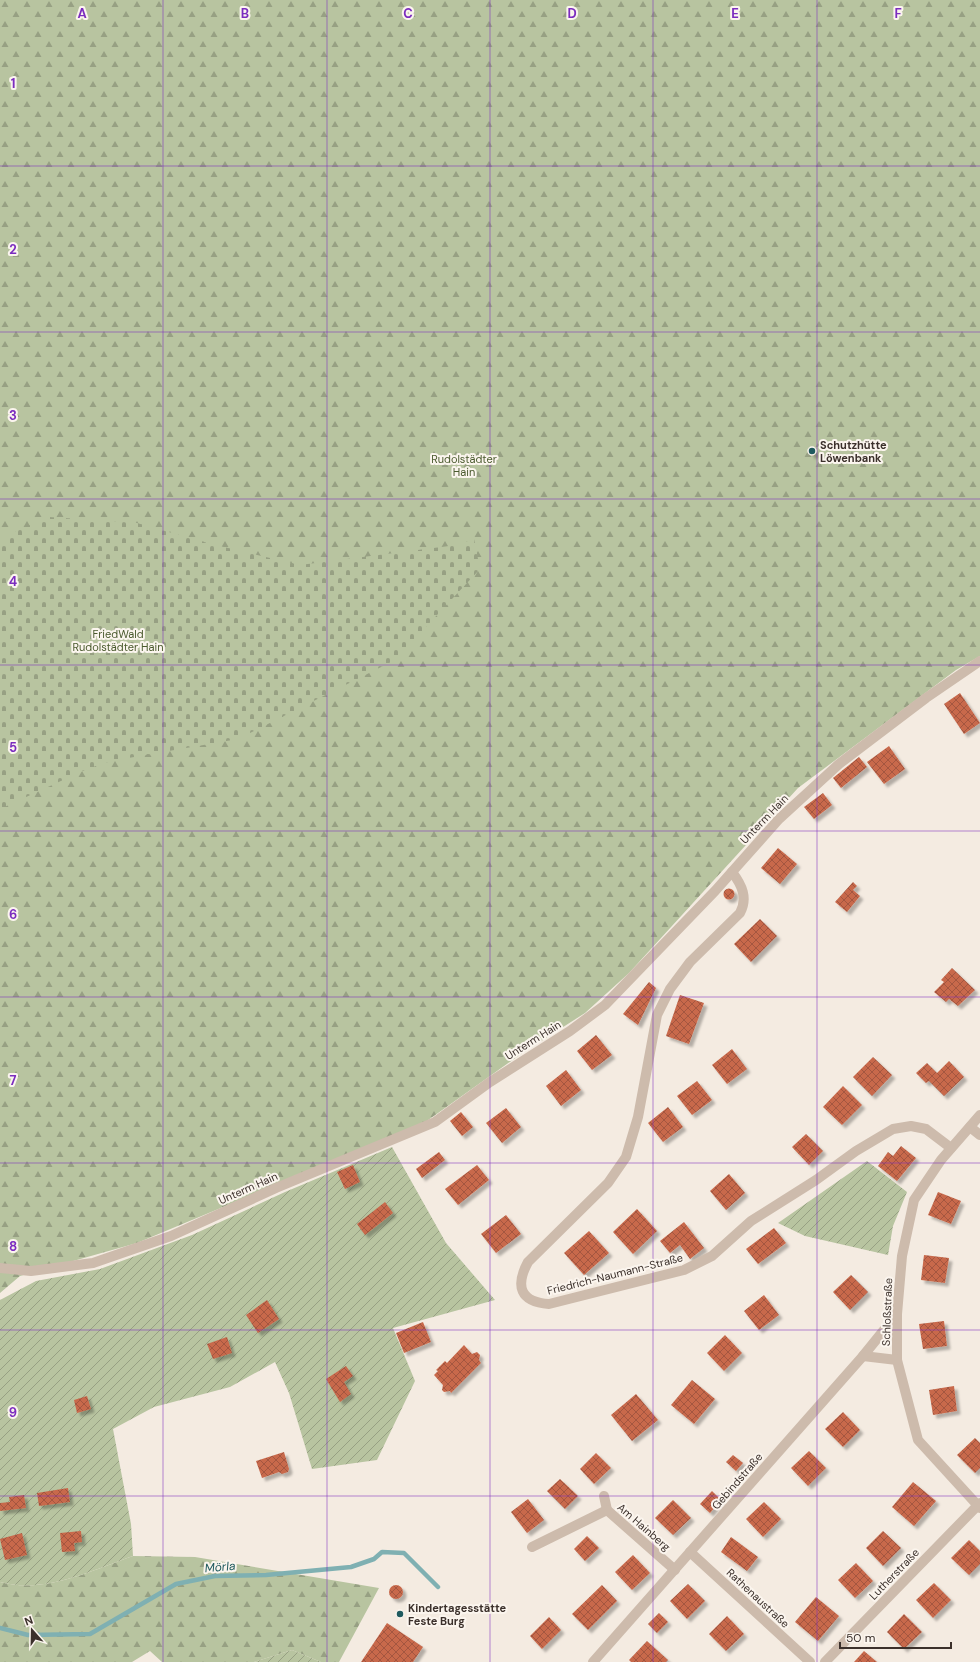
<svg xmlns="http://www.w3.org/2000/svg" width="980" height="1662" viewBox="0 0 980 1662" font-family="'DM Sans',sans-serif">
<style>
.forest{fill:url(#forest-firs)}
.cemetery{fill:url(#cemetery-stones)}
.garden{fill:url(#garden-furrows)}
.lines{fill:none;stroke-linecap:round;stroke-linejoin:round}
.stream{stroke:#7fb0b2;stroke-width:4.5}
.building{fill:url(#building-cross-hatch);filter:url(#shadow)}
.minor{stroke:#cdbbac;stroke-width:10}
.grid{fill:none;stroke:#7b2cbf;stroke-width:1;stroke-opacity:0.55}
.poi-dot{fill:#1f5a5e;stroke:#fbf5ee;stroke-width:1.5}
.labels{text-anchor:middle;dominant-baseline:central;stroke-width:4;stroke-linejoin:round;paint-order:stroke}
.poi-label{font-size:11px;font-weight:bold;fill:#3b302b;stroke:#fbf5ee;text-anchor:start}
.park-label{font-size:11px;fill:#4a5a2e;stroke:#fbf5ee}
.street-label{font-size:11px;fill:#3b302b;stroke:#fbf5ee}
.water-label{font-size:12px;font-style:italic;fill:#1f5a5e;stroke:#fbf5ee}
.grid-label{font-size:13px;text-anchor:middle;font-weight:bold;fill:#7b2cbf;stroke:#fbf5ee;stroke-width:4;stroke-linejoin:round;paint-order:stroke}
</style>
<defs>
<pattern id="forest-firs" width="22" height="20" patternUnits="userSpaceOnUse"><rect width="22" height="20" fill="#b8c4a0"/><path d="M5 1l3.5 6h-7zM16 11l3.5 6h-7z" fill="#97a083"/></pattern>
<pattern id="cemetery-stones" width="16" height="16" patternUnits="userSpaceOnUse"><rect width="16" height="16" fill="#b8c4a0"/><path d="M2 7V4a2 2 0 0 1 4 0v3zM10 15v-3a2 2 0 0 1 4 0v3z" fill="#97a083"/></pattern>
<pattern id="garden-furrows" width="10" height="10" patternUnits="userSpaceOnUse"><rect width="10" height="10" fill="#b8c4a0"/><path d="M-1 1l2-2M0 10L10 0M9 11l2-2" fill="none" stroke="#97a083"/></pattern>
<pattern id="building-cross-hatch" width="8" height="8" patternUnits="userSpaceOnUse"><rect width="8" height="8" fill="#c8694b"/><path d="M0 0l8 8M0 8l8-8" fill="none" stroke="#a4573f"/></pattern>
<filter id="shadow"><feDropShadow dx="3.5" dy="3.5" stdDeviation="1" flood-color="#0004"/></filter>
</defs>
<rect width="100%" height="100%" fill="#f4ebe1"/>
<g class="forest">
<polygon points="0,0 980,0 980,656 956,670 798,788 629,973 585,1013 521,1054 424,1123 137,1243 20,1276 0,1293"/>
<path d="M133 1556 195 1557 379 1588 339 1662H321L292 1650 254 1662H162L150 1651 132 1662H0V1582C45 1594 90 1571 133 1556Z"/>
</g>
<polygon class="cemetery" points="49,517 137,523 211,544 300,565 457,545 474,539 480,569 395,660 238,739 111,761 87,769 0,809 0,538"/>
<g class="garden">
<path d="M392 1147 446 1243 495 1300 393 1328 415 1381 377 1460 312 1469 289 1393 275 1362 230 1387 154 1407 113 1429 131 1524 133 1556C90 1571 45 1594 0 1582V1300L36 1281 100 1269 192 1235 285 1192Z"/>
<polygon points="867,1161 907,1192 893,1226 888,1255 805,1236 778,1223"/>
<polygon points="292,1650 321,1662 254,1662"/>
</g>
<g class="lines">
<polyline class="stream" points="0,1628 28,1635 90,1634 176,1584 215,1576 266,1575 351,1567 374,1559 382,1552 404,1553 438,1587"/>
</g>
<g class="building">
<polygon points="813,447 816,453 812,456 808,449"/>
<polygon points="960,693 980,723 964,734 944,704"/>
<polygon points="889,746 905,769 884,784 867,762"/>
<polygon points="859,757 867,767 841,788 833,778"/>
<polygon points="823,793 832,805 814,819 804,807"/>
<polygon points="778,848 797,864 780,884 761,868"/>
<polygon points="853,882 857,886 853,890 860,896 847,912 835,902"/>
<circle cx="729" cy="894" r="5.5"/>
<polygon points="760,919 777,936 751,962 734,944"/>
<polygon points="952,968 975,990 958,1006 949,999 946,1002 934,992 944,982 941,980"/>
<polygon points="649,982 656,988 638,1025 623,1014"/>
<polygon points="680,995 704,1003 689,1044 666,1036"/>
<polygon points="596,1035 612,1055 592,1070 577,1051"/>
<polygon points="732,1049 747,1069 727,1084 712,1065"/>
<polygon points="873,1057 892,1075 872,1096 853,1077"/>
<polygon points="949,1061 964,1077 944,1096 929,1081 926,1083 916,1073 927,1063 937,1073"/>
<polygon points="566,1070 581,1090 561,1106 546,1086"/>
<polygon points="697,1081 712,1100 692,1115 677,1096"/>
<polygon points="843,1086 862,1105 842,1125 823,1107"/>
<polygon points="668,1107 683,1127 663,1142 648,1123"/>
<polygon points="506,1108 521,1127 502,1143 486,1123"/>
<polygon points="461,1112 473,1127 462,1136 450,1121"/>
<polygon points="806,1134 823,1151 809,1165 792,1147"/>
<polygon points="901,1146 916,1158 897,1181 878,1166 888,1152 893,1156"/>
<polygon points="439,1152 445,1160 422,1178 416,1169"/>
<polygon points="353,1165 360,1182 345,1189 337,1172"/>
<polygon points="477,1165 489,1180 458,1205 445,1189"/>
<polygon points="729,1174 745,1193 726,1210 710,1191"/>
<polygon points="938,1192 961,1201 951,1224 928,1215"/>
<polygon points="385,1202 393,1213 365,1235 357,1224"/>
<polygon points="637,1209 657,1231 633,1254 613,1232"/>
<polygon points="506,1215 521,1234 496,1253 481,1234"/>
<polygon points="684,1222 704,1248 690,1259 680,1245 670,1253 660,1241"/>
<polygon points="774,1228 786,1243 758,1264 746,1249"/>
<polygon points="589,1231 609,1253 584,1275 564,1253"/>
<polygon points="924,1255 949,1258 945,1283 921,1280"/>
<polygon points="851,1275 868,1292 850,1310 833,1292"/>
<polygon points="764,1295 779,1315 759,1330 744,1311"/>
<polygon points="267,1300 279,1319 258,1333 246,1315"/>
<polygon points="944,1321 947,1346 923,1349 919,1324"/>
<polygon points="423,1322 431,1342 404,1353 396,1333"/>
<polygon points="725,1335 742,1353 724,1371 707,1353"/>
<polygon points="227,1337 232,1353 213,1359 207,1344"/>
<polygon points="464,1345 472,1354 477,1352 480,1355 479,1360 481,1363 451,1393 450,1391 444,1392 442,1390 443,1385 434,1375 438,1371 436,1370 445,1361 447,1363"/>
<polygon points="346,1366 353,1376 344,1382 351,1394 340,1402 326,1379"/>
<polygon points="692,1380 715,1399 694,1424 671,1405"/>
<polygon points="954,1386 957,1411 933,1415 929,1390"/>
<polygon points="636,1394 658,1420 632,1441 611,1415"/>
<polygon points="87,1396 91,1409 77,1413 74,1400"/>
<polygon points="843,1412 860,1430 843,1447 825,1429"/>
<polygon points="975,1438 980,1443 980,1468 975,1473 957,1455"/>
<polygon points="809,1451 826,1468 808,1486 791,1468"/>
<polygon points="284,1452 289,1469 288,1472 282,1474 279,1472 262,1478 256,1461"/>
<polygon points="596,1453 611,1468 594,1484 580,1469"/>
<polygon points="733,1455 743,1463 736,1471 726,1462"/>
<polygon points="560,1479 578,1496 565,1509 547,1491"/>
<polygon points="913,1482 936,1501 914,1526 892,1507"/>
<polygon points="68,1488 70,1502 39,1506 37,1493"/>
<polygon points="712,1491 721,1500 710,1513 700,1504"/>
<polygon points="24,1495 26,1508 0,1511 0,1503 10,1502 9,1497"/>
<polygon points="528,1499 544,1520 527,1533 511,1512"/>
<polygon points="673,1500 691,1518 673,1535 655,1518"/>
<polygon points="764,1502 781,1519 763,1537 746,1519"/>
<polygon points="81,1531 82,1542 74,1543 75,1551 62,1552 60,1533"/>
<polygon points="883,1531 901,1548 883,1566 866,1548"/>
<polygon points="22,1533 27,1555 5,1560 0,1539"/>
<polygon points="587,1536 599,1548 585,1561 574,1549"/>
<polygon points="731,1537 758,1557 747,1571 721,1552"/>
<polygon points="969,1540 980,1551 980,1564 969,1575 951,1558"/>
<polygon points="633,1555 650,1573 632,1590 615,1572"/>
<polygon points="856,1563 873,1581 855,1598 838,1580"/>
<polygon points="934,1583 951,1600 933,1618 916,1600"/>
<polygon points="688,1584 705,1601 687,1619 670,1601"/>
<polygon points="602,1585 617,1601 588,1630 572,1614"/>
<circle cx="396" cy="1592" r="7"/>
<polygon points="816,1597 839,1616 818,1641 795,1622"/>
<polygon points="659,1613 668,1622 657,1633 648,1624"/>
<polygon points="904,1614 922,1632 904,1649 887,1632"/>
<polygon points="727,1616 744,1634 726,1651 709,1634"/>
<polygon points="549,1617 561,1630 542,1649 530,1636"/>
<polygon points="387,1623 423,1647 413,1662 361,1662"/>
<polygon points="647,1641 668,1660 666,1662 631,1662 629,1660"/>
<polygon points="864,1651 877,1662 854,1662"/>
</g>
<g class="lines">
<g class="minor">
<path d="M732 872C742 885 748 898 740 913L690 962 670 989 657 1015 638 1117 626 1157 608 1183 528 1262C515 1286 520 1302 549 1304L684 1270 712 1256 751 1221 816 1180 856 1151 893 1129 911 1126 926 1129 951 1148"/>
<polyline points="980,1115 941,1160 914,1200 902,1256 897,1314 897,1360 918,1440 980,1508"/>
<polyline points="970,1127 980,1135"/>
<polyline points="0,1268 31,1271 93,1263 171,1236 276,1188 435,1122 490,1082 570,1031 605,1005 715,891 779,819 839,764 926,698 980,661"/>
<polyline points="863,1356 897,1360"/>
<polyline points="604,1496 607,1510"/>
<polyline points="532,1547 607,1510 675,1570"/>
<polyline points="690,1552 810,1662"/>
<polyline points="593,1662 863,1356 897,1314"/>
<polyline points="825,1662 980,1503"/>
</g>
</g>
<path class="grid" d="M163 0V1662M327 0V1662M490 0V1662M653 0V1662M817 0V1662M0 166H980M0 332H980M0 499H980M0 665H980M0 831H980M0 997H980M0 1163H980M0 1330H980M0 1496H980"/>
<g class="poi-dot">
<circle cx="812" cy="451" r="4"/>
<circle cx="400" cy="1614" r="4"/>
</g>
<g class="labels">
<g class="poi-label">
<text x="820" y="445">Schutzhütte<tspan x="820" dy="13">Löwenbank</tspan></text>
<text x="408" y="1608">Kindertagesstätte<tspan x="408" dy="13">Feste Burg</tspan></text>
</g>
<g class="park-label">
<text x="464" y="459">Rudolstädter<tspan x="464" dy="13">Hain</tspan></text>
<text x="118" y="634">FriedWald<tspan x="118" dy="13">Rudolstädter Hain</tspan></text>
</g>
<g class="street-label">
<text transform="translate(764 819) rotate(-46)">Unterm Hain</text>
<text transform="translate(533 1040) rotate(-32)">Unterm Hain</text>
<text transform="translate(248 1188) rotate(-24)">Unterm Hain</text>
<text transform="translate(615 1274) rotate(-14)">Friedrich-Naumann-Straße</text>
<text transform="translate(887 1312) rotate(-88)">Schloßstraße</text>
<text transform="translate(737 1481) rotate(-49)">Gebindstraße</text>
<text transform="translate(644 1527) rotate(41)">Am Hainberg</text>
<text transform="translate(894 1574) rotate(-46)">Lutherstraße</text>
<text transform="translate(758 1598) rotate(43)">Rathenaustraße</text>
</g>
<g class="water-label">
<text transform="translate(220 1567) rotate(-5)">Mörla</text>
</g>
</g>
<g class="grid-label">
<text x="82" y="18">A</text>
<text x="245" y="18">B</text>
<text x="408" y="18">C</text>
<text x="572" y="18">D</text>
<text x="735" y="18">E</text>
<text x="898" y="18">F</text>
<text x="13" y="88">1</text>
<text x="13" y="254">2</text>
<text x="13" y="420">3</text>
<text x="13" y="586">4</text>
<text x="13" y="752">5</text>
<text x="13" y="919">6</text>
<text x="13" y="1085">7</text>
<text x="13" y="1251">8</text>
<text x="13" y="1417">9</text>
</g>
<g transform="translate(32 1630) rotate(340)" stroke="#fbf5ee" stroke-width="3" paint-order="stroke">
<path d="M0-3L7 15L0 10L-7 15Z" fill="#3b302b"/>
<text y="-6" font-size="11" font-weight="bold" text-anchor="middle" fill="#3b302b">N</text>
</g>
<path d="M840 1642v6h111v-6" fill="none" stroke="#3b302b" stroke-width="2"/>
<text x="846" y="1642" font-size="12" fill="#3b302b" stroke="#fbf5ee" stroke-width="3" paint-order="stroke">50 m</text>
</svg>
